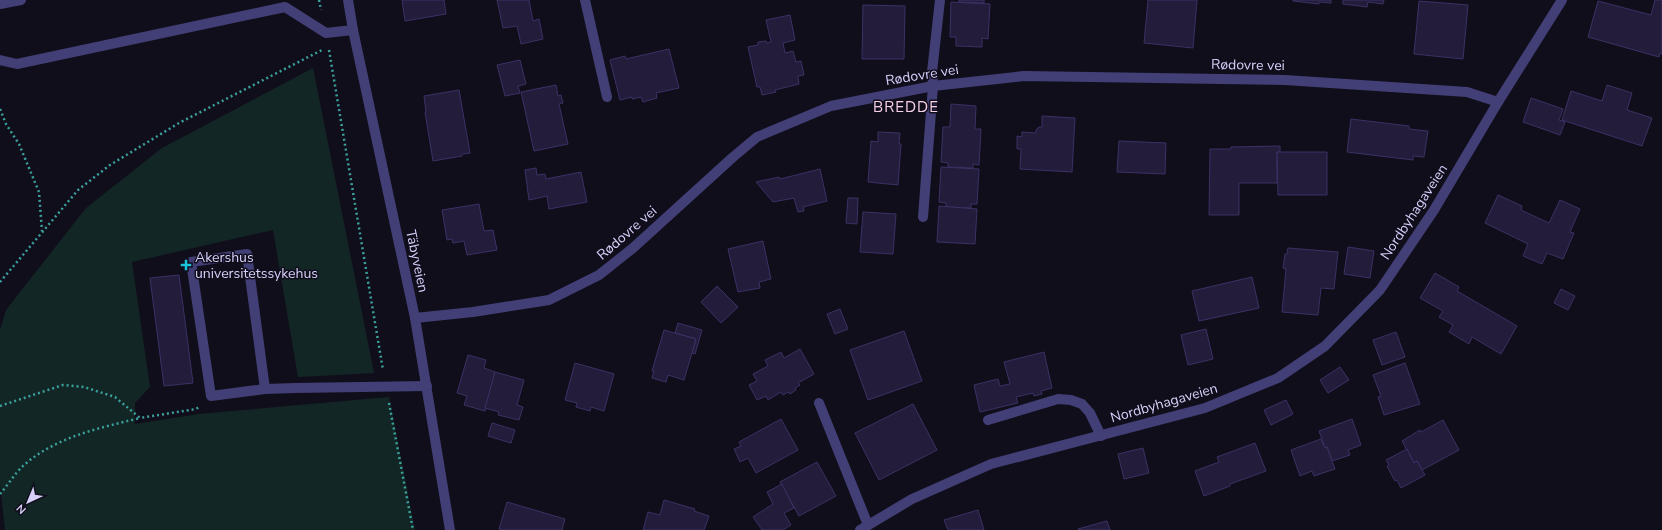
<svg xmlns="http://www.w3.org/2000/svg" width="1662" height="530" viewBox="0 0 1662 530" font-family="'Nunito Sans',sans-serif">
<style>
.green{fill:#122625}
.building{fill:#231c3b;stroke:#3c3164}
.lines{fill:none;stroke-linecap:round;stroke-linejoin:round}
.path{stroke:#3ba19d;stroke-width:2.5;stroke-dasharray:2 3;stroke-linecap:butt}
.minor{stroke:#423f76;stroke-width:10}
.poi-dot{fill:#1bc3da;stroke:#110e1c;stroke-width:1.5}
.labels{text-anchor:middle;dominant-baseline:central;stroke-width:3;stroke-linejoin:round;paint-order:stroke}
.street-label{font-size:14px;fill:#d5cff9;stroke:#110e1c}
.poi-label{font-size:14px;fill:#d5cff9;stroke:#110e1c;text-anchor:start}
.neighbourhood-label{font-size:15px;letter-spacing:1px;fill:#f9d1ea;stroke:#110e1c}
</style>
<rect width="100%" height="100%" fill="#110e1c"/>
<polygon class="green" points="313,68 374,373 298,377 273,230 132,262 150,387 135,403 135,424 199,414 389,397 415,530 5,530 0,484 0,330 6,310 86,208 162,148"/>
<g class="building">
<polygon points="402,0 444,0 446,14 405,21"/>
<polygon points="497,0 529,0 533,21 539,19 543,39 521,44 517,26 503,28"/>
<polygon points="959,0 984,0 984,3 959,2"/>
<polygon points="1148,0 1197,0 1193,48 1144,43"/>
<polygon points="1293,0 1331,0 1331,3 1319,2 1319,4 1293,1"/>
<polygon points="1343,0 1384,0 1383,4 1368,2 1367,7 1343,4"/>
<polygon points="1655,0 1662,0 1662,54 1660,53 1659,57 1588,37 1598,1 1651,15"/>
<polygon points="1419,1 1468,5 1463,59 1414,54"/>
<polygon points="951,2 990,4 988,39 982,38 982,47 956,46 956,37 950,37"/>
<polygon points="863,5 905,6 904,59 862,59"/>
<polygon points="790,15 795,40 783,43 785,53 793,51 796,62 801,61 804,75 798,76 799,84 775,90 776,92 762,95 760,87 757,87 748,47 758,45 758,42 766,41 767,43 771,42 766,20"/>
<polygon points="669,49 679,88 656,93 657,98 643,102 641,97 632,99 632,97 620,100 610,60 625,56 626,59"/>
<polygon points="520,60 526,84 518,86 520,93 505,96 497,65"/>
<polygon points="556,85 558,96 561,95 563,103 559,104 568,144 534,151 521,92"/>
<polygon points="1607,85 1632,93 1627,110 1652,118 1642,146 1562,120 1571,91 1602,101"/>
<polygon points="459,90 470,153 462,154 462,156 433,161 425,112 426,112 424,96"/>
<polygon points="1531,98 1563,109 1559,120 1565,122 1560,135 1523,122"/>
<polygon points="951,104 976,106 975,129 981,129 979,165 973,164 973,168 948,167 948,163 941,162 943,127 950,127"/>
<polygon points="1042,116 1075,118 1072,172 1020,169 1021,149 1017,149 1017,136 1022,137 1022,132 1036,133 1036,130 1039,127 1042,127"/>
<polygon points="1351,119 1409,126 1409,129 1428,131 1424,157 1413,156 1413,160 1347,152"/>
<polygon points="878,132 900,133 899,144 901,144 898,185 868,182 871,141 878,142"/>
<polygon points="1119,141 1166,143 1165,174 1117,172"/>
<polygon points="1280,146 1280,152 1277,152 1277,183 1239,183 1239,215 1209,215 1210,149 1231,149 1231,147"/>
<polygon points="1277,152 1327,152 1327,195 1278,195"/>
<polygon points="941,167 979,169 977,204 971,204 971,208 946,207 946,203 939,202"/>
<polygon points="536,168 537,175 545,174 546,179 581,172 587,202 549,209 547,196 529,200 525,170"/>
<polygon points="820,169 827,201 803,207 804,211 798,212 794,198 773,202 756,182 779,177 780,179"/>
<polygon points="1498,195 1522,206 1521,210 1549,223 1560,200 1580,209 1570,232 1574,233 1563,259 1547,253 1542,264 1523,256 1528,244 1485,223"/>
<polygon points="848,198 858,198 857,224 846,223"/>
<polygon points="479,204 484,231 493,230 497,250 467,255 464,241 453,243 452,239 447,240 442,210"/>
<polygon points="939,206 977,209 975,244 937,242"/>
<polygon points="863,212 896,214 893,254 860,252"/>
<polygon points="763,241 771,279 759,282 760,288 738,292 728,249"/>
<polygon points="1348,247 1374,251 1370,278 1344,274"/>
<polygon points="1288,248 1338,252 1334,289 1321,288 1318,315 1282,312 1286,269 1283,268 1285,254 1287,254"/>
<polygon points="1435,273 1459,287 1457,291 1517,326 1501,354 1472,337 1469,344 1449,332 1453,325 1439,317 1443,311 1420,298"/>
<polygon points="179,275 193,383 164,386 150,278"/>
<polygon points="1252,277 1259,308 1199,321 1192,291"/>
<polygon points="717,286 738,307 721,323 701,302"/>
<polygon points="1561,289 1575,296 1568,310 1554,303"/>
<polygon points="840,309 848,329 835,334 827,314"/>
<polygon points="678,323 702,330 695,354 692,353 696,339 675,333"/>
<polygon points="1206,329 1213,359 1188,365 1181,335"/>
<polygon points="664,330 696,339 684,380 668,375 666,382 652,378 654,371 652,371"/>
<polygon points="904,331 922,381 868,400 850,350"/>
<polygon points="1396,332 1405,357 1382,365 1373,340"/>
<polygon points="800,349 814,374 798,383 800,385 795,388 796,390 790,394 788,392 783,395 781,392 768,400 766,396 757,400 749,385 757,381 753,374 768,366 765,360 781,352 784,358"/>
<polygon points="1044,352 1052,388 1041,391 1042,394 1034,396 1033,393 1016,397 1018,403 980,412 974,385 998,379 1000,386 1010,384 1004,362"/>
<polygon points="468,355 486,360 484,368 495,372 485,411 464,405 467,396 457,393"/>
<polygon points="575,363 614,374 604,411 591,407 590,411 576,407 577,403 565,400"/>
<polygon points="1405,363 1420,404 1384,415 1378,397 1381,396 1373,375"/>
<polygon points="1340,367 1349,380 1328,393 1320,380"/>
<polygon points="495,372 524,380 517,405 523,407 519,420 498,415 499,412 485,408"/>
<polygon points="1286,400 1293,414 1271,425 1264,410"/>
<polygon points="913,404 937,450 879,480 855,433"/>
<polygon points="781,419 798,450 756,473 748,458 740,462 734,449 741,446 739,442"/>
<polygon points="1352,419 1361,445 1348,450 1350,455 1332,461 1327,447 1325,448 1319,431"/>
<polygon points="1443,420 1459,450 1422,470 1417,461 1414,463 1402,441 1420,430 1421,432"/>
<polygon points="492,423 515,430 511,443 488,436"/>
<polygon points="1321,439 1325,448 1327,447 1335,469 1314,476 1312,471 1300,476 1291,450"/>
<polygon points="1255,443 1266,471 1230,484 1230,486 1204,496 1195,471 1219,462 1217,457"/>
<polygon points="1143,448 1149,473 1124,479 1118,454"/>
<polygon points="1407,449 1414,463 1417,461 1425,475 1401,488 1397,480 1395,481 1387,466 1389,465 1386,460"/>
<polygon points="817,462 836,496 799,516 780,482"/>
<polygon points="782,484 794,508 784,513 791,525 783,530 762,530 753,517 773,504 767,492"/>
<polygon points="664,500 695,509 694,511 709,516 704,530 643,530 648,512 660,515"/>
<polygon points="507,502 565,519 562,530 503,530 499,529"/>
<polygon points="978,510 984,530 948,530 944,520"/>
<polygon points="1107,521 1110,530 1078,530 1078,529"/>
</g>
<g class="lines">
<g class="path">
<polyline points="319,0 321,10"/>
<polyline points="329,50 383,370"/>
<polyline points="0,109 6,124 19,144 39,192 42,231"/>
<polyline points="0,282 78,190 110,165 179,123 322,50"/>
<polyline points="389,403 413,530"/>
<polyline points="0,406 63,385 84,387 115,397 140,418 196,409 199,407"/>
<path d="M0 494C8 485 15 473 24 465 56 437 99 428 140 418"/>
</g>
<g class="minor">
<polyline points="348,0 353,30 415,318 450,530"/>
<polyline points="585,0 607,97"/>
<polyline points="0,4 21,0"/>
<polyline points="0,60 17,64 285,7 326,33 353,30"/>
<polyline points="923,217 933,86 932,72 940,0"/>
<polyline points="415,318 473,312 549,300 599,275 633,248 732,158 757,137 831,106 933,86 1024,76 1285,80 1467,92 1498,102"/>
<polyline points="265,389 247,254 191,262 211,396 265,389 295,388 427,386"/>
<polyline points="819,403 868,525"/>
<polyline points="988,420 1058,399 1071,400 1082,404 1090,413 1101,436"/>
<polyline points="860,530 912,499 991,464 1205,408 1278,378 1325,346 1380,290 1434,210 1498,102 1562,0"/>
</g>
</g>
<path class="poi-dot" d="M184 259h4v4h4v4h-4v4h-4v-4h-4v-4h4z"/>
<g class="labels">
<g class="street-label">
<text transform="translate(1248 65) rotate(1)">Rødovre vei</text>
<text transform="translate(922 75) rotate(-9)">Rødovre vei</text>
<text transform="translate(1414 212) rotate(-57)">Nordbyhagaveien</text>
<text transform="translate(627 233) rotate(-41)">Rødovre vei</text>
<text transform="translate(417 261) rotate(78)">Täbyveien</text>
<text transform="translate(1164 403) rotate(-16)">Nordbyhagaveien</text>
</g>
<g class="poi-label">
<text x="195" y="257">Akershus<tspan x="195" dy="16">universitetssykehus</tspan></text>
</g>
<g class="neighbourhood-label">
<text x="906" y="107">BREDDE</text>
</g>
</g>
<g transform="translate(28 502) rotate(224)" stroke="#110e1c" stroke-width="3" paint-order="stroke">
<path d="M0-3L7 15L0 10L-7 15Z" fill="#d5cff9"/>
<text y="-6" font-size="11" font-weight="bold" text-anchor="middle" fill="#d5cff9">N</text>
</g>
</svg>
